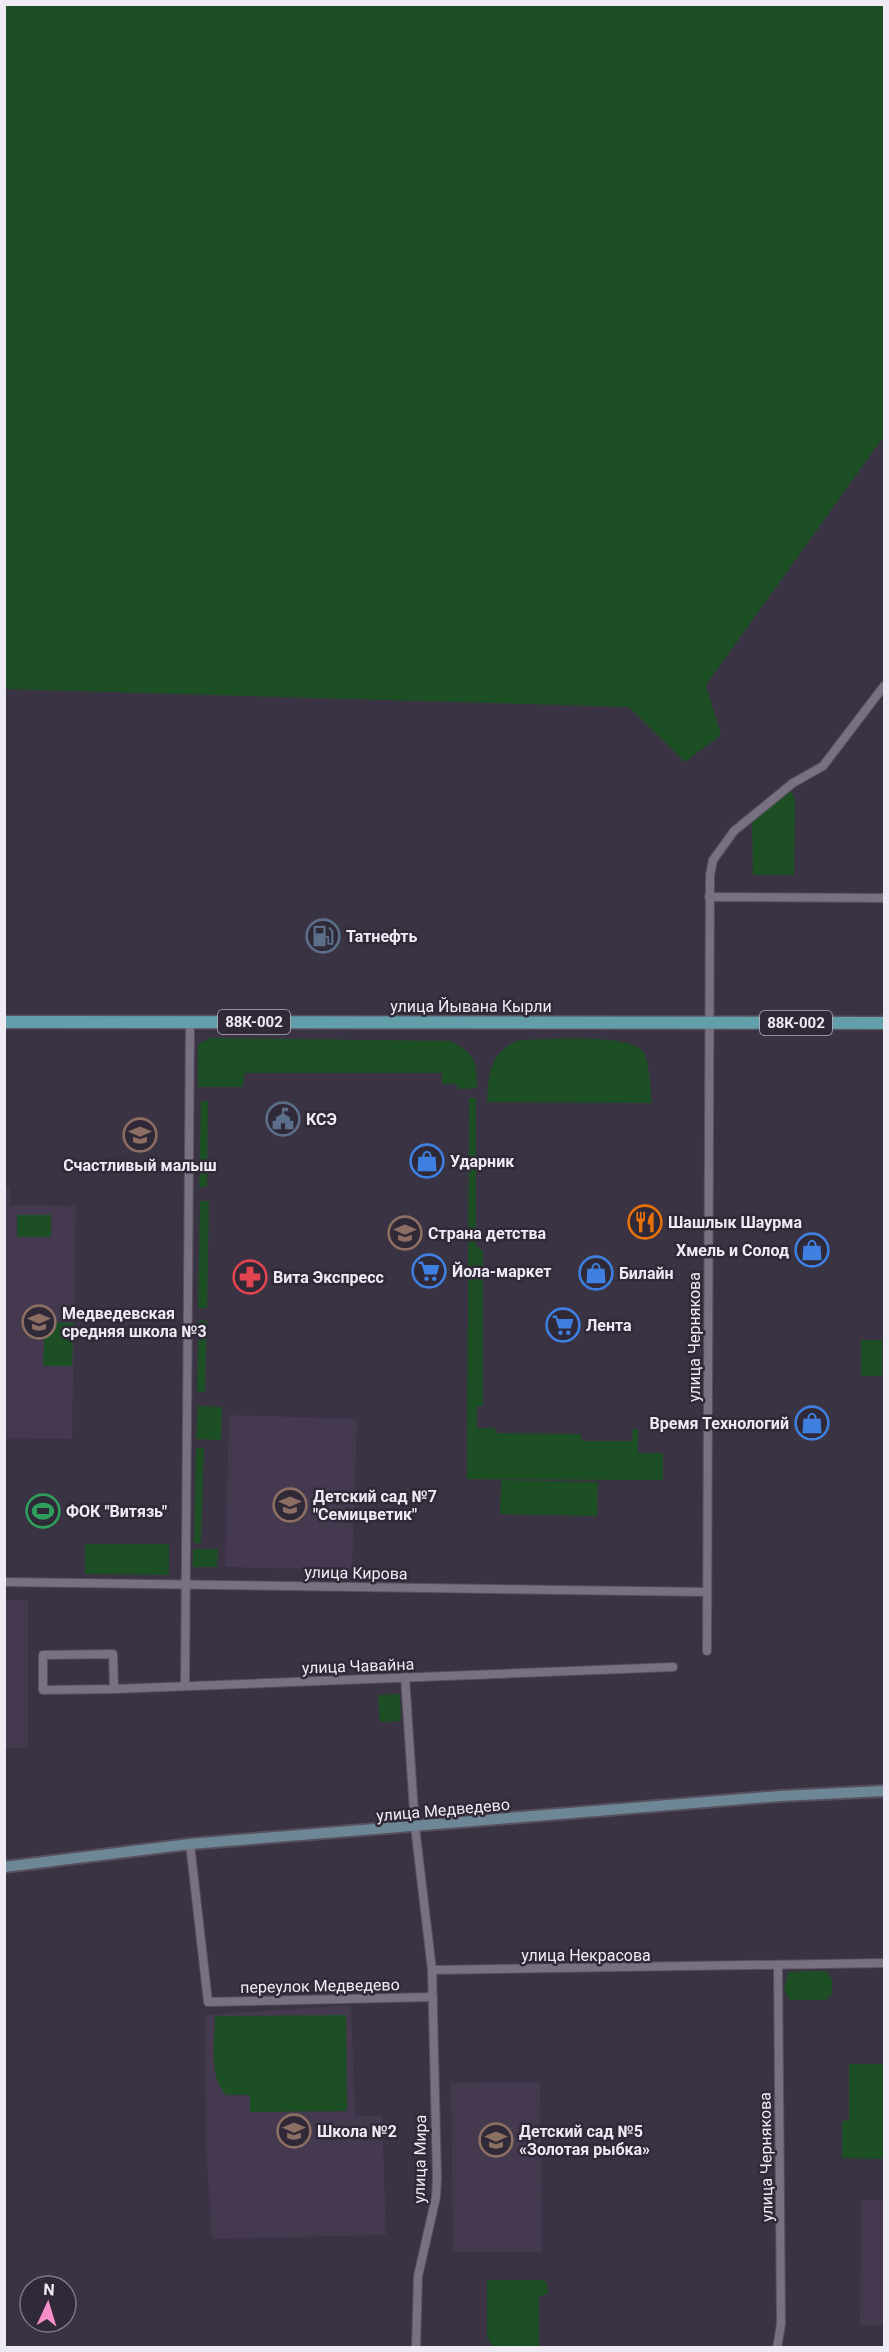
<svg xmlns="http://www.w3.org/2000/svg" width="889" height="2352" viewBox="0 0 889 2352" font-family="Roboto,sans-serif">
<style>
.built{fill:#44394f}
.green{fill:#1d4f24}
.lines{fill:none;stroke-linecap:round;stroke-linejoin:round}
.street-casing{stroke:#57505e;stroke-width:10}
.secondary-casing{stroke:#57505e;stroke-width:14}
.primary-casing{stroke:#57505e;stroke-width:15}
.street{stroke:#797082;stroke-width:8}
.secondary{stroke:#6e8796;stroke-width:10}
.primary{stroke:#639faa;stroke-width:12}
.labels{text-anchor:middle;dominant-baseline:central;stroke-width:5;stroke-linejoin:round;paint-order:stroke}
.shield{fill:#302938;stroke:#b6b1bc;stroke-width:1.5}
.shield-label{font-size:15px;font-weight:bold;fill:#efebf5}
.poi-label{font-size:16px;font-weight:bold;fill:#efebf5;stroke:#302938;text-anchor:start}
.street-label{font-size:16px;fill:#efebf5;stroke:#302938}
</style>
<rect width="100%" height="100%" fill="#3a3343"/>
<g class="built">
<polygon points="5,1189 10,1189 10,1205 76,1206 72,1439 5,1438"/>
<polygon points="229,1415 357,1419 352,1570 225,1567"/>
<rect x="5" y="1600" width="23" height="148"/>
<polygon points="351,2005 355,2116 382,2116 386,2235 212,2239 206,2146 205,2015"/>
<polygon points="540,2082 542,2252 453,2252 451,2083"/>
<polygon points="861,2200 884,2200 884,2325 860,2325"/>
</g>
<g class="green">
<polygon points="5,4 884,5 884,436 706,685 721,735 685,762 629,707 5,689"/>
<polygon points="787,792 792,792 795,801 794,875 753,875 752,821"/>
<path d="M209 1038 451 1041C476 1056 476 1059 477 1088L460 1089 454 1084H442V1073H244L243 1087H198V1045Z"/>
<path d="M519 1040C543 1040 632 1032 644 1053 650 1065 650 1089 652 1103L487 1102C489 1073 489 1053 519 1040Z"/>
<polygon points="469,1098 476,1098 476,1246 483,1251 483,1405 477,1407 477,1428 495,1428 496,1433 581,1434 582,1441 632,1441 633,1429 638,1429 638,1453 663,1453 663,1480 467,1479"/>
<polygon points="201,1101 208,1101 207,1187 199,1187"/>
<polygon points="200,1201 209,1201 207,1308 198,1308"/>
<rect x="17" y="1215" width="34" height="22"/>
<polygon points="199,1320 207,1321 205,1392 197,1392"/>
<polygon points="45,1322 74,1323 72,1366 43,1366"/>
<rect x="861" y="1340" width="21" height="36"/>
<polygon points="198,1406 222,1407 221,1440 196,1439"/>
<polygon points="196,1448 204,1448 201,1543 194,1543"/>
<polygon points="501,1480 598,1482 597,1516 500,1514"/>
<polygon points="85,1544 169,1544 169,1575 85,1574"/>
<polygon points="193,1549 218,1549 217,1567 193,1567"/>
<polygon points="400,1694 401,1721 380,1722 378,1695"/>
<polygon points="826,1971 832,1979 832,1994 826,2000 790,2000 784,1990 788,1972"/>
<path d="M346 2015 347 2111 250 2112V2095H226C208 2077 215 2039 215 2016Z"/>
<polygon points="849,2064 884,2064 884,2159 842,2158 842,2121 849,2120"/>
<polygon points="487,2280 543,2280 547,2283 548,2293 539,2297 539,2347 494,2347 487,2338"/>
</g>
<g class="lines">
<g class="street-casing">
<g id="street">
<polyline points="709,897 884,898"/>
<polyline points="4,1582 707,1592"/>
<polyline points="707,1651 710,875 713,860 734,831 793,783 823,766 884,686"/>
<polyline points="405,1677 415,1827 432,1970 437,2178 436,2197 418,2276 416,2348"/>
<polyline points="185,1686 190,1022"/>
<polyline points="114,1689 113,1654 43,1655 43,1690 114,1689 673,1667"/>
<polyline points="190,1844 208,2002 433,1997"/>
<polyline points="432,1970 884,1963"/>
<polyline points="777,2348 781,2324 778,1965"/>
</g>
</g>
<g class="secondary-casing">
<polyline id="secondary" points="4,1867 190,1844 780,1796 884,1791"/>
</g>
<g class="primary-casing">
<polyline id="primary" points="4,1022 884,1023"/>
</g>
<use href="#street" class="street"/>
<use href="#secondary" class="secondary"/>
<use href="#primary" class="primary"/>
</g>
<defs>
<g id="fuel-ring" transform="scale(1.725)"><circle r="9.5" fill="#302938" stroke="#5c6f8a" stroke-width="1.5"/><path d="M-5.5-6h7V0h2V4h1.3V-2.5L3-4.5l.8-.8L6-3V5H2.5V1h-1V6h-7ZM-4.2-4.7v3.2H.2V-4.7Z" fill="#5c6f8a"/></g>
<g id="civic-ring" transform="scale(1.725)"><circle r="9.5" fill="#302938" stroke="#5c6f8a" stroke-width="1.5"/><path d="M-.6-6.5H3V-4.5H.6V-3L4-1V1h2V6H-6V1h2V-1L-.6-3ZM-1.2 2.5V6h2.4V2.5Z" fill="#5c6f8a"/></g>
<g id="school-ring" transform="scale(1.725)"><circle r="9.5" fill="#302938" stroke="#8d6e63" stroke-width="1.5"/><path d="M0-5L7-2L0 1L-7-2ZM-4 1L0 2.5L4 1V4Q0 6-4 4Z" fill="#8d6e63"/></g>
<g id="shop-ring" transform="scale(1.725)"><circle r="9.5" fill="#302938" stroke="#3f7fe0" stroke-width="1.5"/><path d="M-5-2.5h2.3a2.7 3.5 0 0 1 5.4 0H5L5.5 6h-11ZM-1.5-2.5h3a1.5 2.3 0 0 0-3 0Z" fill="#3f7fe0"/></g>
<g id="restaurant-ring" transform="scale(1.725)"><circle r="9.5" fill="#302938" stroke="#e8710a" stroke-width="1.5"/><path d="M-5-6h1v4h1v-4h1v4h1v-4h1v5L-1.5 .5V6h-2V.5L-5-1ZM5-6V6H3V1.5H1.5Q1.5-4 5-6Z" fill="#e8710a"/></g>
<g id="supermarket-ring" transform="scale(1.725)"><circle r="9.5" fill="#302938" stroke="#3f7fe0" stroke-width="1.5"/><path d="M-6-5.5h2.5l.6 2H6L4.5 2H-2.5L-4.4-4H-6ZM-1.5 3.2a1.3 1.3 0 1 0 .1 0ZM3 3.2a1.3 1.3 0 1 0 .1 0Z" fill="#3f7fe0"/></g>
<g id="pharmacy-ring" transform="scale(1.725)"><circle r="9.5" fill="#302938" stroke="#e0444e" stroke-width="1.5"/><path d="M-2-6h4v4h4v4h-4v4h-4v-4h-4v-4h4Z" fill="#e0444e"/></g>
<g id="stadium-ring" transform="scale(1.725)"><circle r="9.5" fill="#302938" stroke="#2e9e5b" stroke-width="1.5"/><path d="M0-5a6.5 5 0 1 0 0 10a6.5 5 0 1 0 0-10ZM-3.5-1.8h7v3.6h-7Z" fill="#2e9e5b"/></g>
</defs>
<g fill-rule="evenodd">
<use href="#fuel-ring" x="323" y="936"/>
<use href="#civic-ring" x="283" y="1119"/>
<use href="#school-ring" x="140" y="1135"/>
<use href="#shop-ring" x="427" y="1161"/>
<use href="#restaurant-ring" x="645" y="1222"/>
<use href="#school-ring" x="405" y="1233"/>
<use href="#shop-ring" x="812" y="1250"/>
<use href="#supermarket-ring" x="429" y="1271"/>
<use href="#shop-ring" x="596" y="1273"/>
<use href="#pharmacy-ring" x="250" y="1277"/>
<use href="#school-ring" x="39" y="1322"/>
<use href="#supermarket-ring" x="563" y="1325"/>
<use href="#shop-ring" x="812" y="1423"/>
<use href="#school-ring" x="290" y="1505"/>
<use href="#stadium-ring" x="43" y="1511"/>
<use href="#school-ring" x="294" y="2131"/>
<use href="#school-ring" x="496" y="2140"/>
</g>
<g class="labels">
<g class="shield">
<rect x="218" y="1010" width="72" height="24" rx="4.5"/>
<rect x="760" y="1011" width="72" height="24" rx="4.5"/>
</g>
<g class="shield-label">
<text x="254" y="1022">88К-002</text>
<text x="796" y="1023">88К-002</text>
</g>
<g class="poi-label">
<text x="346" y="936">Татнефть</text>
<text x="306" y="1119">КСЭ</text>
<text x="450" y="1161">Ударник</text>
<text x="140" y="1165" text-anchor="middle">Счастливый малыш</text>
<text x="668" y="1222">Шашлык Шаурма</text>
<text x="428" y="1233">Страна детства</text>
<text x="789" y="1250" text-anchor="end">Хмель и Солод</text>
<text x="452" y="1271">Йола-маркет</text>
<text x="619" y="1273">Билайн</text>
<text x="273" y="1277">Вита Экспресс</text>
<text x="62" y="1313">Медведевская<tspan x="62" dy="18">средняя школа №3</tspan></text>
<text x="586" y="1325">Лента</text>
<text x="789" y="1423" text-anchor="end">Время Технологий</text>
<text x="313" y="1496">Детский сад №7<tspan x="313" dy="18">"Семицветик"</tspan></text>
<text x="66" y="1511">ФОК "Витязь"</text>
<text x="317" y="2131">Школа №2</text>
<text x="519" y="2131">Детский сад №5<tspan x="519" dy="18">«Золотая рыбка»</tspan></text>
</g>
<g class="street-label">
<text x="471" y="1006">улица Йывана Кырли</text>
<text transform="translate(694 1337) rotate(-90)">улица Чернякова</text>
<text transform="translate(356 1573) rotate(1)">улица Кирова</text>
<text transform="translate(358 1666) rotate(-2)">улица Чавайна</text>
<text transform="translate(443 1810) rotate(-5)">улица Медведево</text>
<text x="586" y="1955">улица Некрасова</text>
<text transform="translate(320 1986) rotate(-1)">переулок Медведево</text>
<text transform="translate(766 2157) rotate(-91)">улица Чернякова</text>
<text transform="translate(420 2159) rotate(-89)">улица Мира</text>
</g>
</g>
<rect width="889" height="2352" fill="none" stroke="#efebf5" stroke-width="12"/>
<g transform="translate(48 2304) rotate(4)"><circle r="28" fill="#302938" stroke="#7c7784" stroke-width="1.5"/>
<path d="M0-4.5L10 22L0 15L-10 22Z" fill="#f98fc9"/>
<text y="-9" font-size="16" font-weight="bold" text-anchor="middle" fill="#efebf5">N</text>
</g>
</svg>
